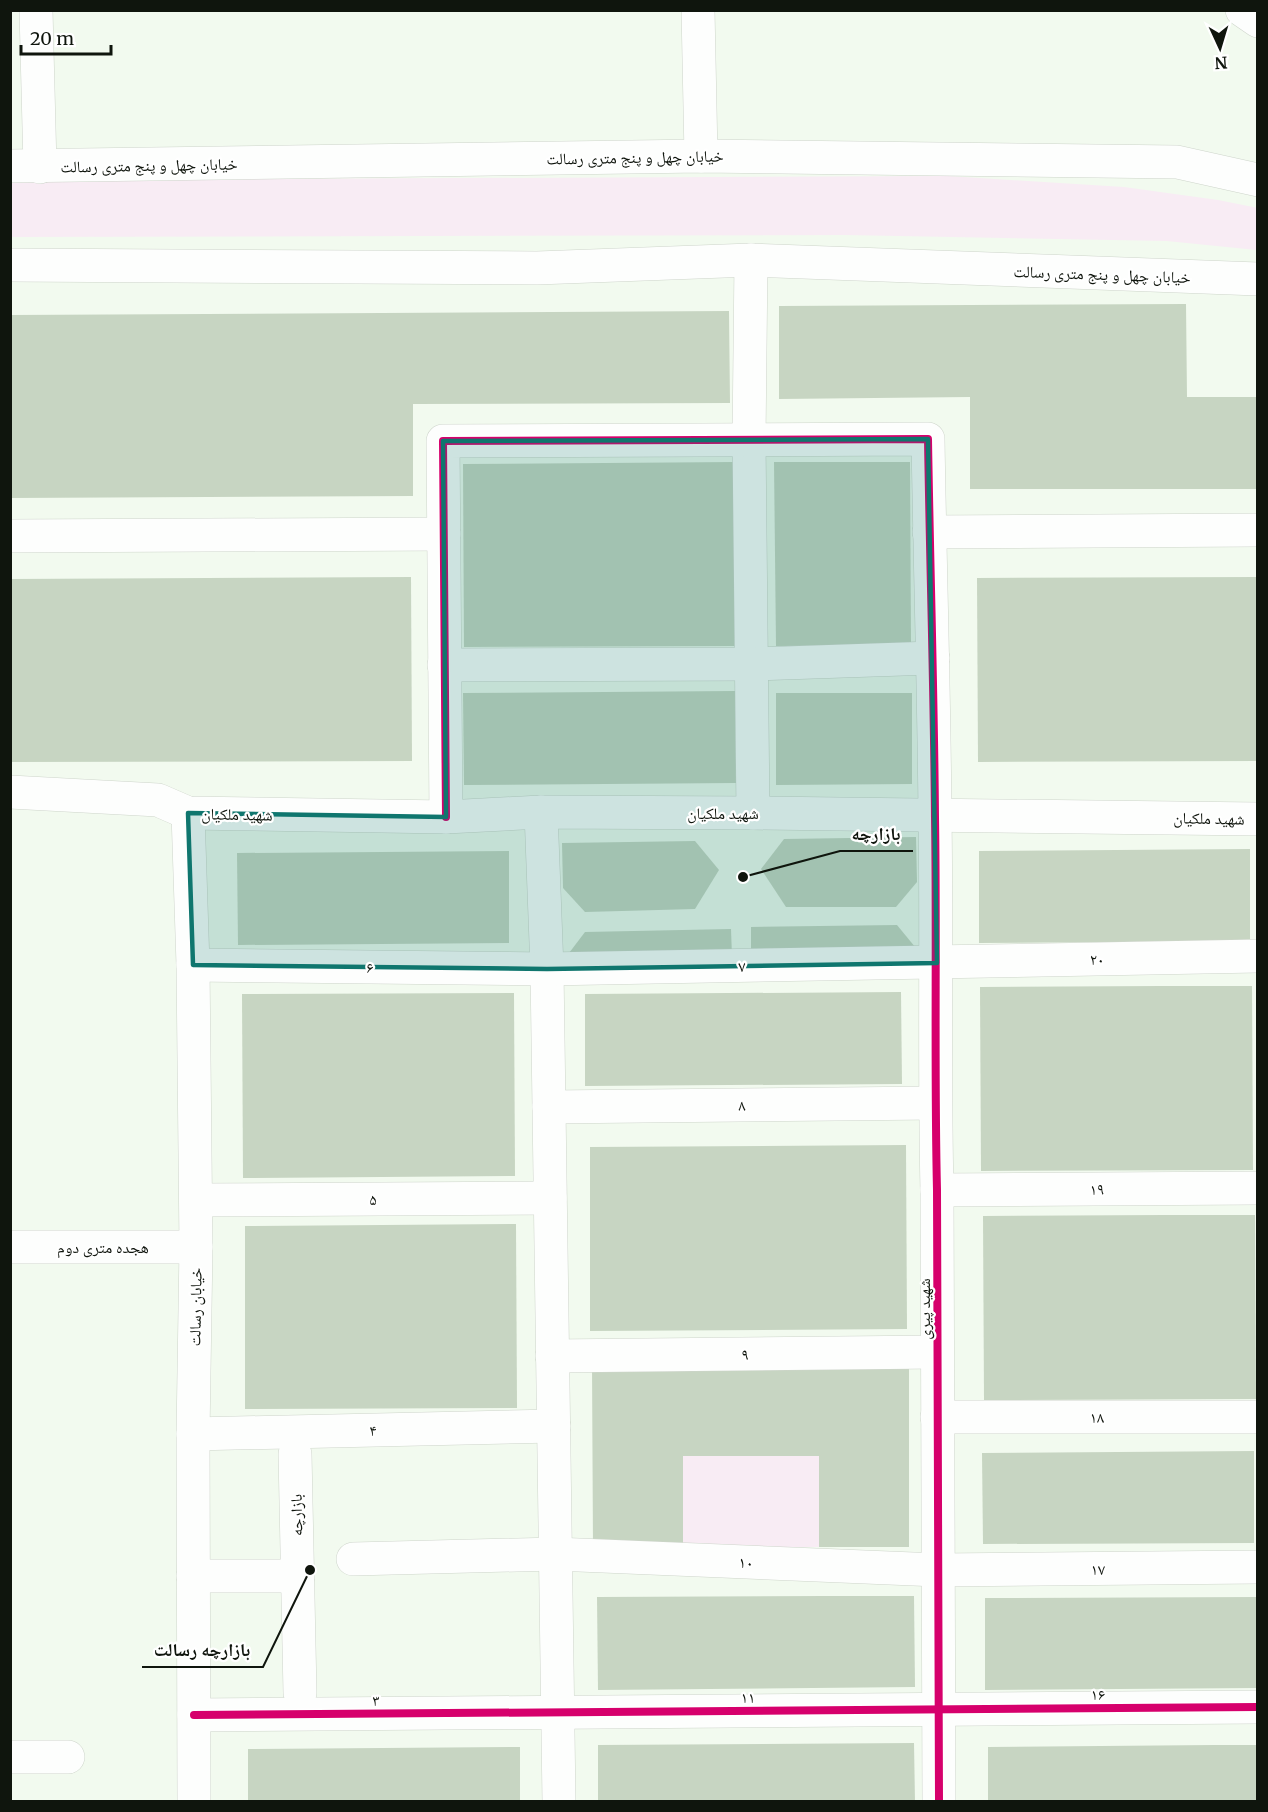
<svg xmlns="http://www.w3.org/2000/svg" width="1268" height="1812" viewBox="0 0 1268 1812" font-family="Merriweather,'Noto Naskh Arabic',serif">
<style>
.green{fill:#f8ecf4}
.building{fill:#c7d5c2}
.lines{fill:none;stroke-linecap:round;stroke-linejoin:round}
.minor-casing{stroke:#ced5cb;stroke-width:34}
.tertiary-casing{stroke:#ced5cb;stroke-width:34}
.secondary-casing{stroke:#ced5cb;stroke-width:34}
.minor{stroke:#fdfefd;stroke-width:33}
.tertiary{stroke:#fdfefd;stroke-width:33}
.secondary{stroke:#fdfefd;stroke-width:33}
.cycleway-casing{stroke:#fff;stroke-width:11}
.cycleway{stroke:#d6006c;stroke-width:8}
.marked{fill:#0f766e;fill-opacity:0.2;stroke:#0f766e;stroke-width:4.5;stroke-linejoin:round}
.labels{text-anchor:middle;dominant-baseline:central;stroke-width:4.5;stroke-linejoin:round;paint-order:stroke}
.street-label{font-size:16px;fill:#0f150d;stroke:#fff}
.leader{fill:none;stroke:#0f150d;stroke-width:2}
.callout-dot{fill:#0f150d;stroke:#fff;stroke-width:2}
.callout-label{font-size:18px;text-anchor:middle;font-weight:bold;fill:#0f150d;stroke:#fff;stroke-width:4.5;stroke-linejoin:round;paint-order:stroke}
</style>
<rect width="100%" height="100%" fill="#f2faef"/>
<g class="green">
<polygon points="948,176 1124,187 1218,200 1258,208 1257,250 1167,241 845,235 11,237 11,180"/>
<polygon points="683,1456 819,1456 819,1547 683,1548"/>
</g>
<g class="building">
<polygon points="1186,304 1187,397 1257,397 1257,489 970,489 970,397 779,399 779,306"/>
<polygon points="729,311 730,403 413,404 413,496 10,498 10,315"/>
<polygon points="735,462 736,646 464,647 463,464"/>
<polygon points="774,462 910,462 911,645 776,646"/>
<polygon points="411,577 412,761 10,762 10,579"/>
<polygon points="1257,577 1257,761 978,762 977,578"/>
<polygon points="735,691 736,783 464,785 463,693"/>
<polygon points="776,693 912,693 912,784 776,785"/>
<polygon points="916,837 917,882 896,907 786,907 761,869 784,839"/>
<polygon points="695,841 719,870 695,909 585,912 563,888 562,843"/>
<polygon points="1250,849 1250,941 979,943 979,851"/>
<polygon points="509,851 509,943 238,945 237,853"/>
<polygon points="897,925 920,953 751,957 751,927"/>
<polygon points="731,929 732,957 563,961 585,932"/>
<polygon points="1161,986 1252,986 1253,1170 981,1171 980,987"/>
<polygon points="901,992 902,1084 585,1086 585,994"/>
<polygon points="514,993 515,1176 243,1178 242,994"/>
<polygon points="906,1145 907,1329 590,1331 590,1147"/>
<polygon points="1164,1215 1255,1215 1256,1399 984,1400 983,1216"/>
<polygon points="516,1224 517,1408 245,1409 245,1226"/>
<polygon points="909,1363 909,1547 819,1547 819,1456 683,1456 683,1548 593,1549 592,1365"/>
<polygon points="1254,1451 1254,1543 983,1544 982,1453"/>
<polygon points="824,1596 914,1596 915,1687 598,1690 597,1597"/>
<polygon points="1257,1597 1257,1688 985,1690 985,1598"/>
<polygon points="914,1743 915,1802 598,1802 598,1745"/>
<polygon points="1214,1745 1257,1745 1257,1802 988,1802 988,1747"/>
<polygon points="520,1747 520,1802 248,1802 248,1749"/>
</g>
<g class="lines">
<g class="minor-casing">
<g id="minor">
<polyline points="36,10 40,167"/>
<polyline points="698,10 701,156"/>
<polyline points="751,260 749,440 753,813"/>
<polyline points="929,532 1258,530"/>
<polyline points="10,536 444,534"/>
<polyline points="444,665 752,664 933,658"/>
<polyline points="10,792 158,800 188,813 446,817 541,812 753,813 1258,819"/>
<polyline points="541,812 547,969 559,1802"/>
<path d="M446 817 443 441 928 439C930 565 934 691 935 817 937 941 934 1065 937 1190L939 1802"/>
<polyline points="193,965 547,969 1258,956"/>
<polyline points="549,1107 935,1103"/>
<polyline points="937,1190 1258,1188"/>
<polyline points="196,1200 550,1198"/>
<polyline points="10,1247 196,1247"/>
<polyline points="552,1356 937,1352"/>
<polyline points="937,1417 1258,1417"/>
<polyline points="193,1434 554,1426"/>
<polyline points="295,1454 300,1693"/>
<polyline points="353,1559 555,1554 938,1570 1258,1567"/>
<polyline points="193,1576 298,1576"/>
<polyline points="194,1715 1258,1707"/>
<polyline points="10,1757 68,1757"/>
</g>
</g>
<g class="tertiary-casing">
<polyline id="tertiary" points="188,813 193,965 196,1247 193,1434 194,1802"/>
</g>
<g class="secondary-casing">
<g id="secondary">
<polyline points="1242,10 1258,21"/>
<polyline points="10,166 701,156 1177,162 1258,180"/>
<polyline points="10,265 537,268 751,260 1258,279"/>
</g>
</g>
<use href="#minor" class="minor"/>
<use href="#tertiary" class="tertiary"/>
<use href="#secondary" class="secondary"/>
<g class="cycleway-casing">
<g id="cycleway">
<path d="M446 817 443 441 928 439C930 565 934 691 935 817 937 941 934 1065 937 1190L939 1802"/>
<polyline points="194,1715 1258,1707"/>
</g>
</g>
<use href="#cycleway" class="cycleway"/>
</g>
<path class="marked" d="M928 439 937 963 547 969 193 965 188 813 446 817 443 441Z"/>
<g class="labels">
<g class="street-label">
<text transform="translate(635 157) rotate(-1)">خیابان چهل و پنج متری رسالت</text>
<text transform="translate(149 165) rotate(-1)">خیابان چهل و پنج متری رسالت</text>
<text transform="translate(1102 274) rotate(2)">خیابان چهل و پنج متری رسالت</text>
<text x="723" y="813">شهید ملکیان</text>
<text transform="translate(237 814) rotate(1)">شهید ملکیان</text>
<text transform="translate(1209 818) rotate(1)">شهید ملکیان</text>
<text transform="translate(1097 959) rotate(-1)">۲۰</text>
<text transform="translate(742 966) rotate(-1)">۷</text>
<text transform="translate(370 967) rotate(1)">۶</text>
<text transform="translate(742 1105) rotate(-1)">۸</text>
<text x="1097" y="1189">۱۹</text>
<text x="373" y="1199">۵</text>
<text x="103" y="1247">هجده متری دوم</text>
<text transform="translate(195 1307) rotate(-89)">خیابان رسالت</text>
<text transform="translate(924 1309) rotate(-90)">شهید پیری</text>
<text transform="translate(745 1354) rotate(-1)">۹</text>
<text x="1097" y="1417">۱۸</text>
<text transform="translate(373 1430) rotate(-1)">۴</text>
<text transform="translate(296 1515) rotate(-91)">بازارچه</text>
<text transform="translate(746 1562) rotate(2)">۱۰</text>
<text x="1098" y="1569">۱۷</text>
<text x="1098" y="1694">۱۶</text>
<text x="748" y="1697">۱۱</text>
<text transform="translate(376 1700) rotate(-1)">۳</text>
</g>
</g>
<path class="leader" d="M743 877L840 851H913M310 1570L263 1667H142"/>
<g class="callout-dot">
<circle cx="743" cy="877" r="6"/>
<circle cx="310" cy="1570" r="6"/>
</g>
<g class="callout-label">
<text x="876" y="840">بازارچه</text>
<text x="202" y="1656">بازارچه رسالت</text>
</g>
<rect width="1268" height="1812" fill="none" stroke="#0f150d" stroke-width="24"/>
<g transform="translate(1220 48) rotate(176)" stroke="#ffffff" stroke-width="4.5" paint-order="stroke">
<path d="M0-4.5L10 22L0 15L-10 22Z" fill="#0f150d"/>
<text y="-9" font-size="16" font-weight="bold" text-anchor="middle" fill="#0f150d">N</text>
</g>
<path d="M21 45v9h90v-9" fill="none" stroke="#0f150d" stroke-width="3"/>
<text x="30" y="45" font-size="18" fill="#0f150d" stroke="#ffffff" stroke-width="4.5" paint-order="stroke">20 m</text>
</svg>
